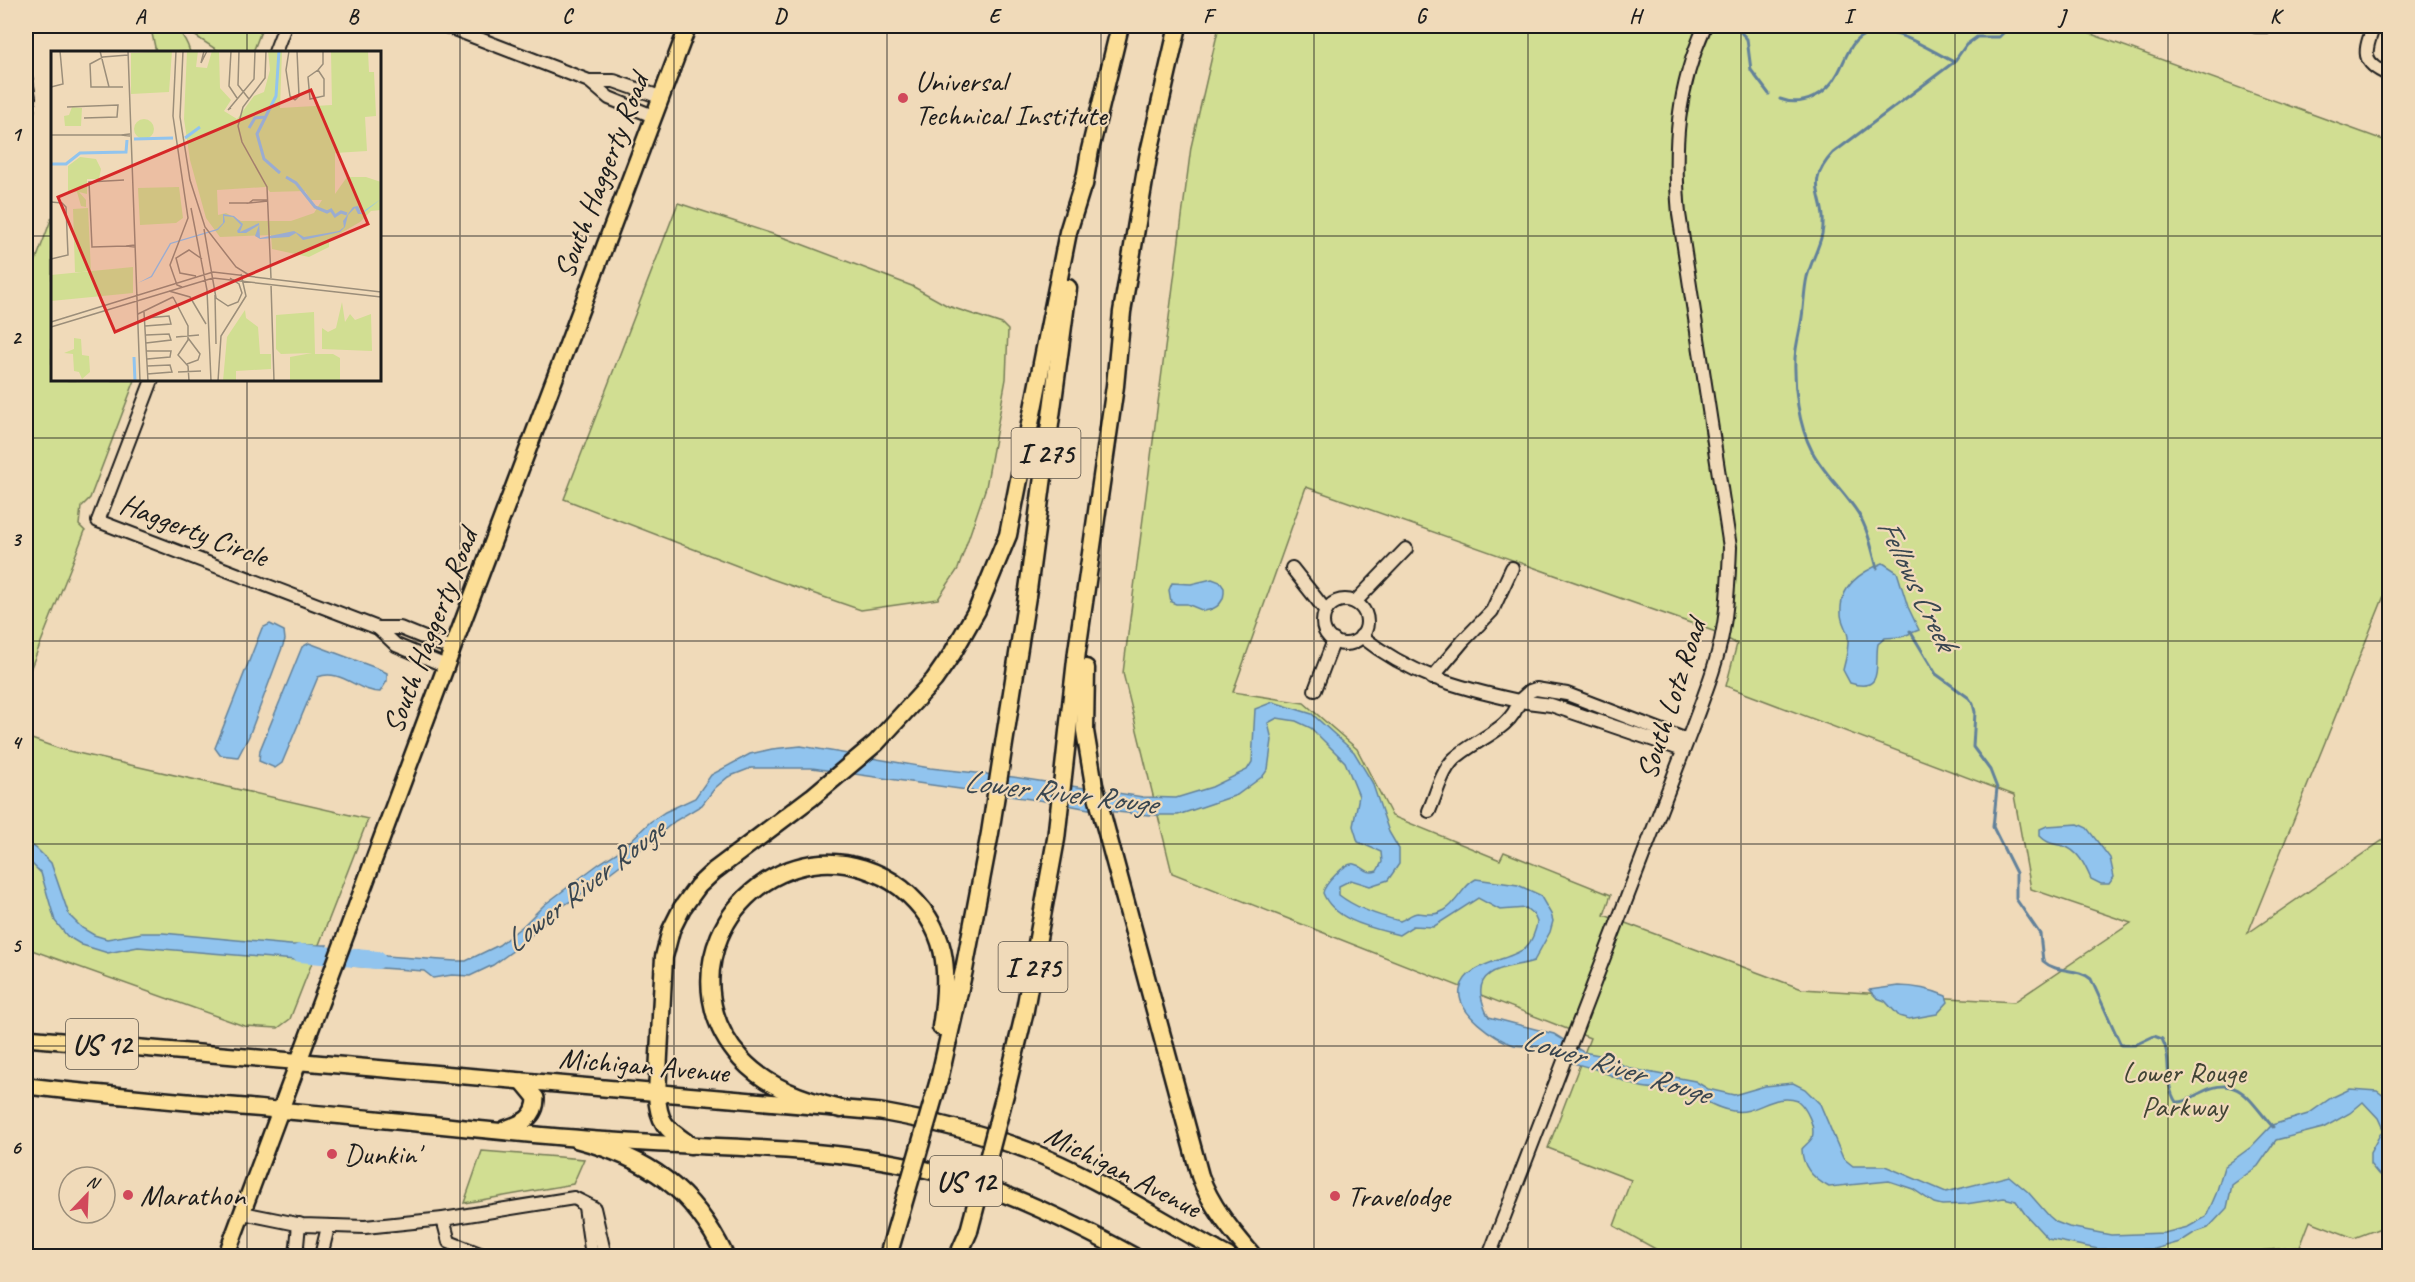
<svg xmlns="http://www.w3.org/2000/svg" width="2415" height="1282" viewBox="0 0 2415 1282" font-family="Caveat,sans-serif">
<style>
.green{fill:#d1de92;stroke:#767d57;stroke-width:1.5;fill-rule:evenodd}
.water{fill:#91c4ee;stroke:#62819a;stroke-width:1.5}
.lines{fill:none;stroke-linecap:round;stroke-linejoin:round}
.stream{stroke:#62819a;stroke-width:3}
.river{stroke:#91c4ee;stroke-width:18}
.minor-casing{stroke:#1c1c1c;stroke-width:16}
.major-casing{stroke:#1c1c1c;stroke-width:20}
.highway-casing{stroke:#1c1c1c;stroke-width:21}
.minor{stroke:#f0dab9;stroke-width:12}
.major{stroke:#fcde96;stroke-width:15}
.highway{stroke:#fcde96;stroke-width:16}
.highway-bridge-casing{stroke:#1c1c1c;stroke-width:21;stroke-linecap:butt}
.highway-bridge{stroke:#fcde96;stroke-width:16}
.grid{fill:none;stroke:#1c1c1c;stroke-width:1.5;stroke-opacity:0.55}
.poi-dot{fill:#d1495b;stroke:#f0dab9;stroke-width:2}
.labels{text-anchor:middle;dominant-baseline:central;stroke-width:4.5;stroke-linejoin:round;paint-order:stroke}
.shield{fill:#f0dab9;stroke:#5c554b;stroke-width:1.5}
.shield-label{font-size:28px;font-weight:bold;fill:#1c1c1c}
.poi-label{font-size:30px;fill:#1c1c1c;stroke:#f0dab9;text-anchor:start}
.street-label{font-size:30px;fill:#1c1c1c;stroke:#f0dab9}
.park-label{font-size:30px;fill:#404334;stroke:#f0dab9}
.water-label{font-size:32px;font-style:italic;fill:#394650;stroke:#f0dab9}
.inset-river{fill:none;stroke:#91c4ee;stroke-width:3}
.inset-road{fill:none;stroke:#9b8e7a;stroke-width:1.5}
.view{fill:#d62828;fill-opacity:0.15;stroke:#d62828;stroke-width:3}
.inset-edge{fill:none;stroke:#1c1c1c;stroke-width:3}
.neatline{fill:none;stroke:#1c1c1c;stroke-width:2}
.grid-label{font-size:20px;text-anchor:middle;font-weight:bold;fill:#1c1c1c}
</style>
<rect width="100%" height="100%" fill="#f0dab9"/>
<filter id="ink" filterUnits="userSpaceOnUse"><feTurbulence type="fractalNoise" baseFrequency=".0167" numOctaves="2"/><feDisplacementMap in="SourceGraphic" scale="12" xChannelSelector="R" yChannelSelector="G"/><feConvolveMatrix kernelMatrix="1 2 1 2 8 2 1 2 1" color-interpolation-filters="sRGB"/></filter>
<g filter="url(#ink)">
<g class="green">
<path d="M158 26C178 29 184 32 190 52H156L151 29Z"/>
<polygon points="180,26 263,26 253,52 220,52"/>
<path d="M1219 26H2069L2389 142V592L2386 591 2248 933 2389 836V1225L2354 1238 2310 1221 2300 1247 2206 1256H1668L1614 1226 1631 1180 1548 1148 1590 1038 1172 873 1123 673 1191 147ZM1306 487 1713 631 1737 644 1726 686 2014 795 2031 889 2131 923 2014 1002 1802 989 1604 915 1611 895 1504 852 1500 860 1392 816 1357 749 1304 703 1233 692Z"/>
<polygon points="678,203 788,239 912,286 948,306 1002,324 1008,330 1006,379 986,487 958,569 938,599 861,610 766,577 564,499"/>
<polygon points="52,217 52,380 135,380 90,498 81,507 79,525 85,531 26,680 26,287"/>
<polygon points="26,737 60,749 368,819 290,1019 278,1028 244,1026 26,948"/>
<polygon points="482,1151 584,1159 573,1184 464,1203"/>
</g>
<g class="water">
<path d="M1883 563 1897 572 1908 607 1919 630 1901 637 1885 638 1878 644C1874 662 1886 694 1850 683L1843 670C1846 659 1849 648 1848 637 1847 629 1841 622 1841 614 1839 586 1861 572 1883 563Z"/>
<path d="M1212 579 1220 582 1224 588C1225 601 1218 609 1204 611L1187 604H1176L1171 602 1169 590 1172 583 1191 584Z"/>
<polygon points="270,624 284,631 285,640 249,736 238,757 220,755 215,748 262,628"/>
<path d="M309 643 379 669 387 673V681L380 692C358 692 340 668 318 677L282 763 275 768 259 761 260 750 302 647Z"/>
<path d="M1273 702 1312 714 1354 752 1372 782 1389 832 1399 849V864L1388 880 1370 886 1351 880 1339 886V895C1357 909 1379 916 1400 921 1406 919 1412 913 1418 913 1428 914 1435 916 1445 910 1458 902 1463 885 1476 879L1518 885 1540 895 1551 914 1553 921 1550 932 1534 961C1515 968 1473 965 1482 1000 1484 1006 1485 1012 1489 1017L1554 1034 1583 1052 1599 1055 1632 1069 1695 1081 1708 1089 1734 1095 1765 1086 1793 1083 1805 1089 1820 1104 1843 1158 1853 1166H1885L1946 1192 2009 1176 2028 1192 2049 1216 2056 1222 2069 1227 2111 1235 2164 1233 2188 1227 2206 1217 2216 1194 2224 1167 2251 1147 2272 1125 2308 1114 2331 1098 2350 1089 2377 1091 2388 1099 2389 1179 2378 1174 2370 1164V1153L2383 1129 2378 1118 2363 1102 2350 1113 2323 1128 2276 1140 2258 1166 2232 1185 2227 1208 2208 1228 2194 1233 2180 1242 2155 1249 2126 1250 2098 1249 2048 1239 2025 1214 2016 1201 2004 1198 1966 1204 1942 1205 1934 1203 1913 1189 1889 1181 1829 1187C1814 1179 1802 1167 1802 1149 1804 1146 1810 1142 1812 1138 1816 1126 1806 1108 1798 1101 1773 1092 1757 1115 1733 1111 1714 1109 1700 1096 1683 1091 1668 1087 1652 1091 1638 1086 1623 1082 1610 1074 1595 1069 1583 1065 1568 1063 1556 1057 1551 1054 1547 1049 1541 1047 1533 1045 1523 1047 1514 1045 1495 1039 1456 1013 1460 990 1465 961 1513 961 1526 947 1532 941 1536 930 1537 922L1534 915 1526 908 1500 910 1478 898 1433 927 1413 926 1399 935C1373 928 1334 921 1323 893 1324 885 1345 862 1354 864 1364 866 1366 875 1377 871L1382 862 1381 852 1358 842 1353 826 1359 796 1345 762 1311 728 1296 721 1277 718 1268 723 1272 740 1268 769 1263 776 1237 795 1178 815H1149L1094 810 1052 802 812 768H751L728 777 715 788 702 805 675 821 663 831 651 836 641 849 581 895 559 908 521 945 493 965 470 976 452 975 433 978 424 971 352 966 358 950 386 956 455 961H466L499 945 524 925 544 905 600 863 621 850 650 822 665 812 695 798 711 775 750 754 772 749 801 746 930 768 1013 777 1143 797 1176 798 1212 787 1247 770 1252 762 1255 709Z"/>
<path d="M2078 824 2087 828 2110 858 2114 877 2109 884H2101L2091 879C2085 865 2078 850 2063 846 2052 843 2048 844 2040 836V829L2047 826Z"/>
<polygon points="26,842 36,848 51,863 69,915 82,928 94,935 107,939 142,933 163,933 290,945 327,945 320,962 138,947 108,953 82,945 67,936 55,921 41,873 26,858"/>
<path d="M1898 986C1915 986 1930 989 1946 996L1948 1002 1937 1014 1909 1019 1899 1016 1885 1001 1877 998 1869 990Z"/>
</g>
<g class="lines">
<g class="stream">
<polyline points="1736,27 1747,39 1751,70 1769,94"/>
<path d="M1780 99C1803 108 1827 94 1838 73 1848 55 1851 34 1876 32 1903 30 1931 51 1954 62"/>
<path d="M1877 568C1872 550 1868 529 1858 513 1844 491 1824 474 1812 451 1798 424 1794 387 1795 358 1796 344 1800 331 1802 317 1804 304 1804 290 1807 277 1811 262 1819 248 1822 234 1829 196 1801 188 1833 153L1954 62 1966 45 1977 37H1999L2010 26"/>
<path d="M1910 631 1936 674 1969 698 1973 704 1975 712 1973 747 1990 770 1997 788 1993 827 2016 873V899L2040 934 2043 961C2057 974 2077 967 2091 979L2121 1045H2135L2154 1036 2162 1039C2173 1058 2163 1083 2176 1102 2186 1103 2193 1096 2202 1092 2239 1073 2251 1103 2273 1127"/>
</g>
<polyline class="river" points="300,953 377,960"/>
<g class="minor-casing">
<g id="minor">
<polyline points="446,26 589,81"/>
<polyline points="2256,26 2272,26"/>
<path d="M2374 26C2364 51 2360 63 2390 75"/>
<polyline points="275,52 285,26"/>
<polyline points="26,80 29,98 26,119"/>
<polyline points="653,116 609,98 589,81 614,81 660,97"/>
<polyline points="152,380 98,521 378,628"/>
<polyline points="1292,568 1326,611"/>
<circle cx="1345" cy="622" r="22"/>
<polyline points="1355,602 1406,549"/>
<path d="M1361 636C1410 675 1459 688 1519 701 1512 730 1473 740 1453 760 1441 773 1436 795 1429 811"/>
<polyline points="446,666 396,645 378,628 400,628 452,649"/>
<polyline points="1432,678 1463,641 1492,611 1512,568"/>
<polyline points="1315,690 1334,640"/>
<polyline points="1683,750 1551,705 1519,701 1530,691 1536,689 1567,694 1687,740"/>
<polyline points="581,1202 585,1207 592,1256"/>
<polyline points="243,1213 302,1225 365,1227 443,1219 574,1198 594,1208 605,1256"/>
<polyline points="443,1219 449,1242 485,1256"/>
<polyline points="296,1256 299,1224"/>
<polyline points="321,1256 328,1227"/>
<path d="M1489 1256 1691 731C1703 698 1717 665 1723 630 1728 603 1729 575 1730 547L1679 214C1673 147 1677 88 1705 26"/>
</g>
</g>
<g class="major-casing">
<g id="major">
<path d="M26 1038 881 1112C931 1121 979 1132 1027 1150 1098 1177 1161 1221 1228 1256"/>
<path d="M26 1086C142 1099 259 1108 376 1119 442 1125 508 1133 574 1138 686 1149 810 1143 919 1168 996 1185 1065 1219 1134 1256"/>
<path d="M505 1129C522 1123 536 1118 536 1098L522 1081"/>
<polyline points="226,1256 446,666 688,26"/>
</g>
</g>
<g class="highway-casing">
<g id="highway">
<polyline points="1084,185 1090,150 1120,26"/>
<path d="M1086 668 1085 731 1094 785 1200 1176C1211 1207 1232 1231 1253 1256"/>
<polyline points="939,1080 964,970 990,833 1028,590 1068,288"/>
<polyline points="1005,1094 1024,1015 1056,839 1077,651 1115,386 1122,312 1148,157 1178,26"/>
<path d="M841 1109C804 1100 768 1088 741 1059 674 985 724 872 821 863 849 861 879 871 901 888 949 927 950 971 941 1027"/>
<path d="M576 1139C647 1158 693 1188 725 1256"/>
<path d="M690 1145C667 1129 658 1124 657 1094L664 957 671 930 682 908 698 886 714 871 812 797 876 743 934 680 952 654 977 610 1008 535 1068 232 1085 177"/>
<polyline points="1113,1246 1122,1256"/>
<polyline points="1214,1249 1218,1256"/>
<polyline points="888,1256 900,1215"/>
<polyline points="958,1256 969,1231"/>
</g>
</g>
<use href="#minor" class="minor"/>
<use href="#major" class="major"/>
<use href="#highway" class="highway"/>
<g class="highway-bridge-casing">
<g id="highway-bridge">
<polyline points="900,1215 939,1080"/>
<polyline points="969,1231 1005,1094"/>
</g>
</g>
<use href="#highway-bridge" class="highway-bridge"/>
</g>
</g>
<path class="grid" d="M247 26V52M460 26V1256M674 26V1256M887 26V1256M1101 26V1256M1314 26V1256M1528 26V1256M1741 26V1256M1955 26V1256M2168 26V1256M26 236H52M380 236H2390M247 380V1256M26 438H2390M26 641H2390M26 844H2390M26 1046H2390"/>
<g class="poi-dot">
<circle cx="903" cy="98" r="6"/>
<circle cx="332" cy="1154" r="6"/>
<circle cx="128" cy="1195" r="6"/>
<circle cx="1335" cy="1196" r="6"/>
</g>
<g class="labels">
<g class="shield">
<rect x="1011.5" y="428" width="69" height="50" rx="4.5"/>
<rect x="998.5" y="942" width="69" height="50" rx="4.5"/>
<rect x="66" y="1019" width="72" height="50" rx="4.5"/>
<rect x="930" y="1156" width="72" height="50" rx="4.5"/>
</g>
<g class="shield-label">
<text x="1046" y="453">I 275</text>
<text x="1033" y="967">I 275</text>
<text x="102" y="1044">US 12</text>
<text x="966" y="1181">US 12</text>
</g>
<g class="poi-label">
<text x="915" y="81">Universal<tspan x="915" dy="34">Technical Institute</tspan></text>
<text x="344" y="1154">Dunkin'</text>
<text x="140" y="1195">Marathon</text>
<text x="1347" y="1196">Travelodge</text>
</g>
<g class="street-label">
<text transform="translate(601 176) rotate(-69)">South Haggerty Road</text>
<text transform="translate(194 530) rotate(21)">Haggerty Circle</text>
<text transform="translate(430 631) rotate(-69)">South Haggerty Road</text>
<text transform="translate(1671 699) rotate(-72)">South Lotz Road</text>
<text transform="translate(644 1065) rotate(5)">Michigan Avenue</text>
<text transform="translate(1123 1171) rotate(27)">Michigan Avenue</text>
</g>
<g class="park-label">
<text x="2184" y="1072">Lower Rouge<tspan x="2184" dy="34">Parkway</tspan></text>
</g>
<g class="water-label">
<text transform="translate(1917 584) rotate(64)">Fellows Creek</text>
<text transform="translate(1060 792) rotate(7)">Lower River Rouge</text>
<text transform="translate(584 886) rotate(-38)">Lower River Rouge</text>
<text transform="translate(1616 1066) rotate(17)">Lower River Rouge</text>
</g>
</g>
<g transform="translate(51 51)">
<rect width="330" height="330" fill="#f0dab9"/>
<path d="M121 0 118 41 80 43V2ZM136 0H147L145 16 156 17 161 0H168L169 37 180 49 173 60 186 68 203 45 213 41 219 19 217 0H231L229 57 281 54 280 0H317L318 21H323L325 65 314 66 316 100 284 102V143L296 126H315L330 131V159L320 160 309 171 278 189V196L258 206 221 198 220 184 169 186 155 167 139 109 133 68ZM215 136 219 141 254 140 260 149H271L263 162 240 170H190L175 162 167 164 166 139ZM21 56 31 57 30 75H14L13 65 18 64ZM83 78a10 10 0 1 1 20 0a10 10 0 1 1-20 0ZM29 106 45 108 50 118 48 128H36V143L28 141 35 149V156L30 155 26 141 17 142V115ZM128 136 132 167 125 172 89 174 87 137ZM37 157 40 221H24L22 158ZM82 216V242L0 250V224ZM291 251 294 271 299 263 304 269 320 263 321 300 271 298V277L277 281 285 277ZM194 259 195 267 207 276 209 303H220V318L185 320V330H172L176 286ZM263 261 264 303H282L289 307V330H239V306L261 302 230 303 225 298V264ZM23 287 30 288 31 304 38 305 39 321 31 328 28 321 23 320 22 303 13 302 23 298Z" fill="#d1de92" fill-rule="evenodd"/>
<path d="M330 148 311 163H307L304 157 297 164 294 176 289 181 252 189 245 182 238 186 209 188 204 185 208 174 195 182H187L186 180 190 174 182 166 173 165 174 171 167 179 120 193 101 226 87 232 100 225 119 192 166 178 172 172V163L183 165 192 173 189 181 208 172 209 187 243 180 253 186 288 180 293 176 292 170 302 156 307 155 310 162Z" fill="#91c4ee"/>
<path class="inset-river" d="M228 0 225 45 206 83 213 108 229 122M198 77 204 67 214 66M134 87 149 76M83 88 122 87M0 113H15L29 102 75 101 76 89M235 126 245 132 264 156 276 161 280 159 284 165 290 161 296 163M83 306 84 330"/>
<path class="inset-road" d="M49 0 58 36M77 0 89 330M125 0 122 65 137 167 119 214 126 234 131 236M132 0 129 66 139 129 154 176 185 216 198 224M153 0 150 12 156 0M180 0 178 35 186 47M188 0 187 34 198 48M215 0 214 27 192 56 187 75 191 91 216 136 220 227M238 0 235 19 239 45 244 49M267 19 273 28V45L259 48 257 26ZM267 19 272 13V0M0 36 12 33 9 0M72 36H40L39 13 52 6 77 4M244 49 248 45 246 0M16 56 67 54 66 66 33 67M180 57 177 59 203 28 204 0M79 83 70 84 79 85M0 84H70M73 129 38 131 41 196 75 195M217 149H202L198 152 217 150M0 151 11 152 15 156 17 204 0 208M178 152H198M140 157 156 239 160 330M153 178 165 247 177 255 187 251 191 242 188 233 179 227M84 194 75 195 84 196M145 225 129 222 125 207 138 199 151 208M220 233 223 330M118 240 139 246 155 273M164 244 165 293M122 246 137 275V289L127 304 137 315 138 330M93 261 97 330M87 263 122 246M0 271 162 221 330 241M94 275 120 273 118 265 95 267M0 276 162 227 330 246M95 284 118 283 120 289 95 292M125 286 148 284M95 300H120L119 306 96 308M136 313 147 309 149 303 137 287M96 315 119 314 121 321 96 323M127 321 150 320M167 330 170 285 195 245 190 223"/>
<path class="view" d="M260 39 317 173 64 281 7 146Z"/>
<rect width="330" height="330" class="inset-edge"/>
</g>
<rect width="2415" height="1282" fill="none" stroke="#f0dab9" stroke-width="66"/>
<g transform="translate(87 1195) rotate(23)"><circle r="28" fill="#f0dab9" stroke="#9b8e7a" stroke-width="1.5"/>
<path d="M0-4.5L10 22L0 15L-10 22Z" fill="#d1495b"/>
<text y="-9" font-size="16" font-weight="bold" text-anchor="middle" fill="#1c1c1c">N</text>
</g>
<rect x="33" y="33" width="2349" height="1216" class="neatline"/>
<g class="grid-label">
<text x="140" y="23">A</text>
<text x="353" y="23">B</text>
<text x="567" y="23">C</text>
<text x="780" y="23">D</text>
<text x="994" y="23">E</text>
<text x="1208" y="23">F</text>
<text x="1421" y="23">G</text>
<text x="1635" y="23">H</text>
<text x="1848" y="23">I</text>
<text x="2062" y="23">J</text>
<text x="2275" y="23">K</text>
<text x="16" y="141">1</text>
<text x="16" y="344">2</text>
<text x="16" y="546">3</text>
<text x="16" y="749">4</text>
<text x="16" y="952">5</text>
<text x="16" y="1154">6</text>
</g>
</svg>
